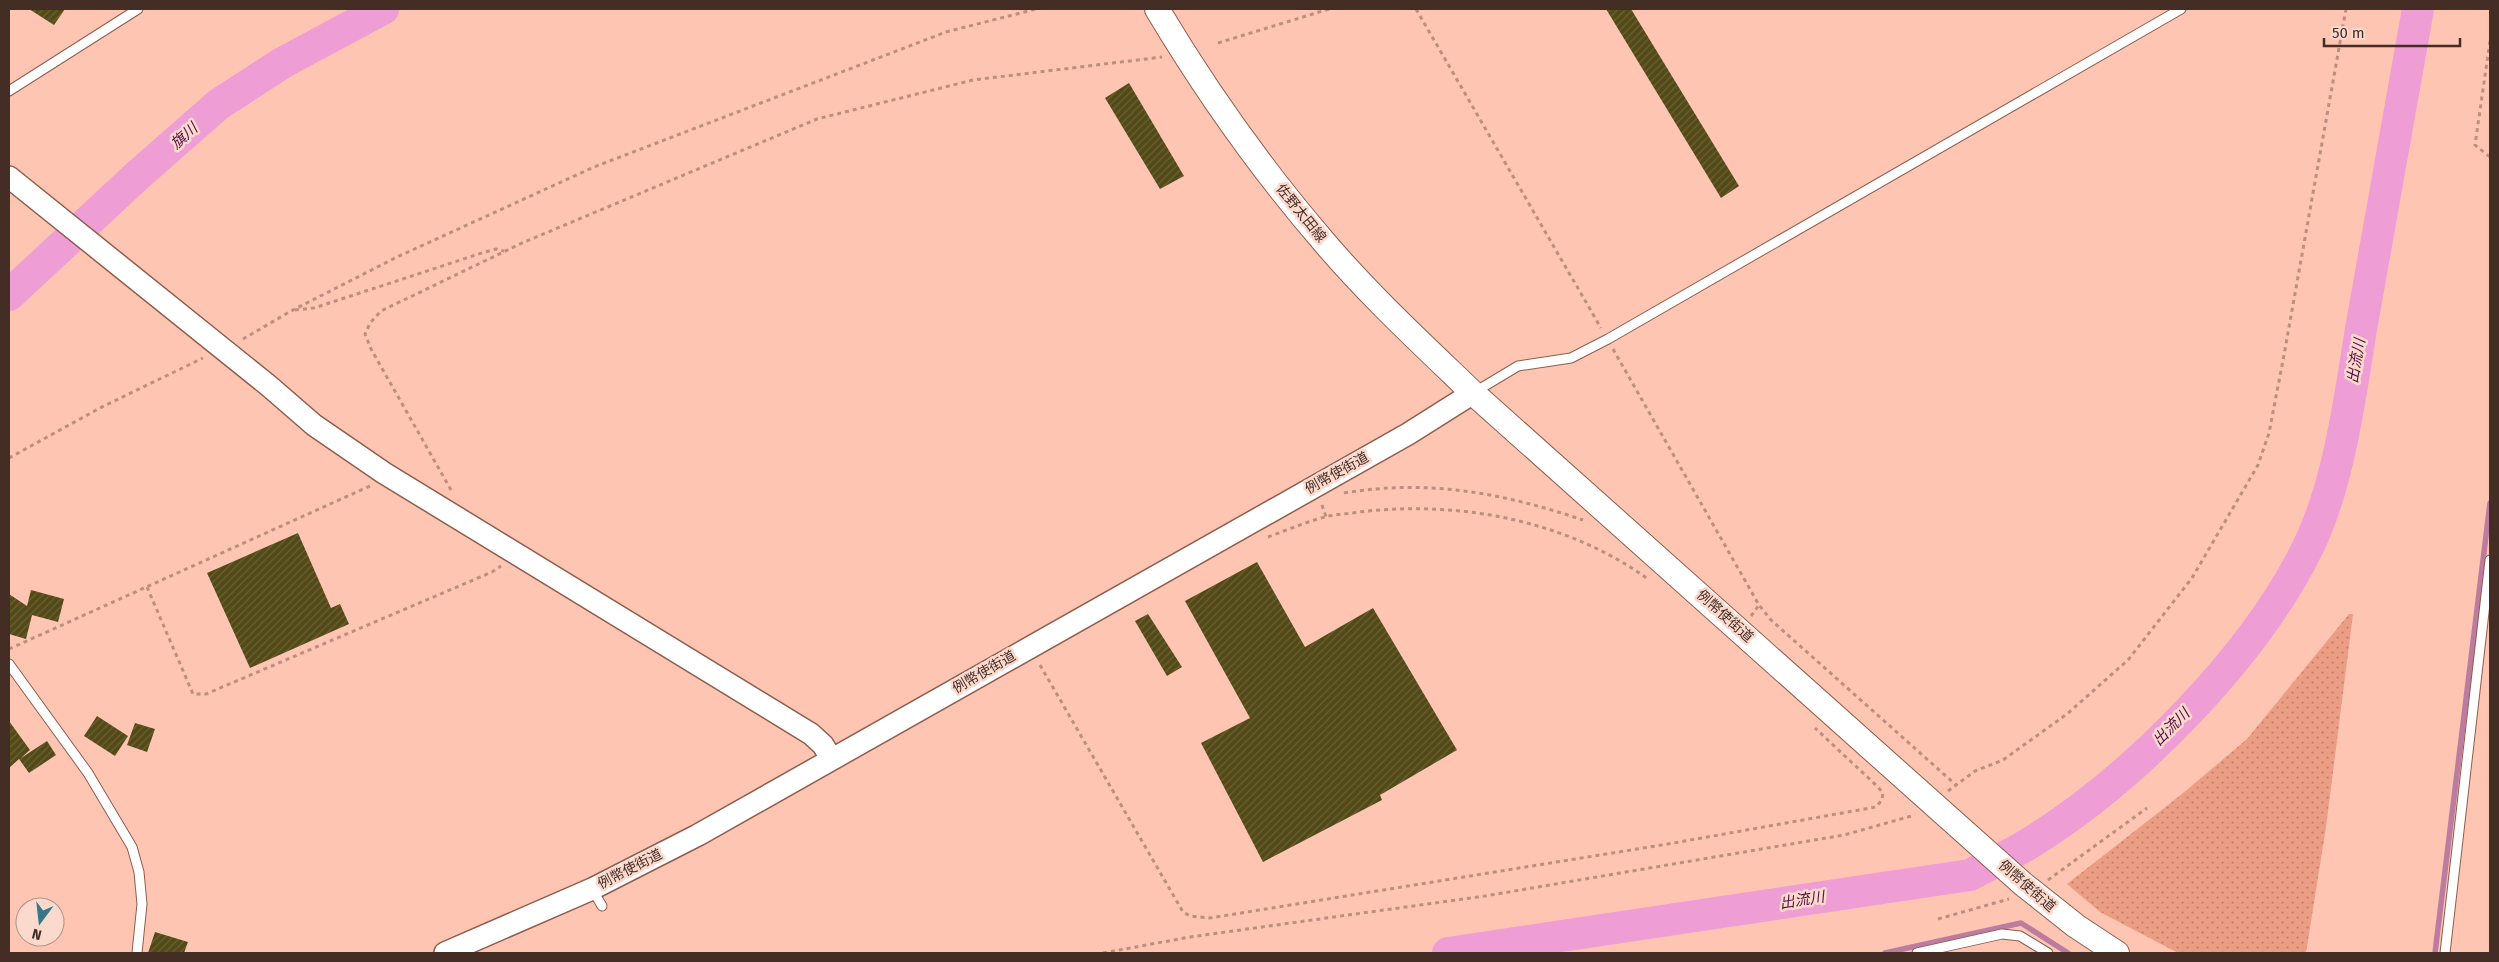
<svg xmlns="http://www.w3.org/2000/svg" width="2499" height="962" viewBox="0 0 2499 962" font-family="'Fira Sans','Noto Sans JP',sans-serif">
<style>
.green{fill:url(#green-dots)}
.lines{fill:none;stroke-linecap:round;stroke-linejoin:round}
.stream{stroke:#bb7ca0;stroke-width:5.5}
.river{stroke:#ee9ed5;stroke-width:32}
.building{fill:url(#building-hatch)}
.service-casing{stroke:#8f5d4d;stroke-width:11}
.tertiary-casing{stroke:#8f5d4d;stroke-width:24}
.secondary-casing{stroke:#8f5d4d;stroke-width:26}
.path{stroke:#bc8f80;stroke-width:3;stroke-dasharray:4 4;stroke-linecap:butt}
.service{stroke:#fff;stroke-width:9}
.tertiary{stroke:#fff;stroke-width:21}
.secondary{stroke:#fff;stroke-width:24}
.labels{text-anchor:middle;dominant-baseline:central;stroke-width:5;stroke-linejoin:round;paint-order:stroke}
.street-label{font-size:14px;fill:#432d25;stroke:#fcd9cd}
.water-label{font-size:15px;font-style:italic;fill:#540d44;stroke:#fcd9cd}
</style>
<defs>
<pattern id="green-dots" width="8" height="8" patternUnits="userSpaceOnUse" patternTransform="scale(1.25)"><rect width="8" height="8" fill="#ec9e85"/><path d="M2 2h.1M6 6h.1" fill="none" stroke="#c1816d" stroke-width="1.8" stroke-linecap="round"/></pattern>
<pattern id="building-hatch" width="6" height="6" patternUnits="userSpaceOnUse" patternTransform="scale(1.25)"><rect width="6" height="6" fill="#534a17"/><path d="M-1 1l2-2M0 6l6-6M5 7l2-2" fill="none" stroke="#6a6238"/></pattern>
</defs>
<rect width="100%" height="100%" fill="#fec5b2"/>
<polygon class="green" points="2349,614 2353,614 2326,827 2306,953 2178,953 2100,912 2067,884 2182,794 2247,739"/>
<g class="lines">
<g class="stream">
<polyline points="1885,953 2021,923 2068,953"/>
<polyline points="2435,953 2490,503"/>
</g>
<g class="river">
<polyline points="9,295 138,175 219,104 284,62 383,9"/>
<path d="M1448 953 1970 875C1990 864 2011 855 2030 843 2134 779 2256 655 2309 545 2339 483 2350 397 2361 329 2380 222 2399 116 2418 9"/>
</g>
</g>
<g class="building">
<polygon points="29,9 65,9 54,25"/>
<polygon points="1606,9 1631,9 1739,186 1721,198"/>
<polygon points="1129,83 1184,176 1160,189 1105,98"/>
<polygon points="298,533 331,608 340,604 349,624 250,668 207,573"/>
<polygon points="1257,562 1305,647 1373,608 1457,750 1380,795 1382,800 1263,862 1201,743 1250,718 1185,601"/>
<polygon points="31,590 64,599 58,622 32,615 26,639 9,634 9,594 27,606"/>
<polygon points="1148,614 1182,667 1167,676 1135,621"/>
<polygon points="97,716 128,736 115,756 84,736"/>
<polygon points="9,721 30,750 21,758 47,741 56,755 29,773 19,759 9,768"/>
<polygon points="135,723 155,729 147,752 127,745"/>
<polygon points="155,932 188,942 184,953 148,953"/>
</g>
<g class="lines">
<g class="service-casing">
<g id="service">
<polyline points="9,91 138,9"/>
<polyline points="1473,393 1518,366 1571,358 1608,339 2181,9"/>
<polyline points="9,664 88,773 132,847 139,872 142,904 137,953"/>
<polyline points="592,889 602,906"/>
<polyline points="1917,953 2002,934 2020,936 2048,953"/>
<polyline points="2445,953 2490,560"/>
</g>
</g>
<g class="tertiary-casing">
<g id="tertiary">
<polyline points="9,177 269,386 314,425 384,473 811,734 823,745 831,758"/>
<polyline points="445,953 592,889 698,835 1408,434 1473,393"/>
</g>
</g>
<g class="secondary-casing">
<path id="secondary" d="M1157 9C1206 91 1262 170 1324 242 1370 296 1422 344 1473 393L2023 884 2076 926 2117 953"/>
</g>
<g class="path">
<polyline points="1416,9 1601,328"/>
<polyline points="2490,41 2475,145 2490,157"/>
<polyline points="1218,43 1329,9"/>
<polyline points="295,310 314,308 485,252 496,249 504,251"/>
<polyline points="243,339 291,311 397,257 594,167 946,32 1036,9"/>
<polyline points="1613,349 1759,605 1771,620 1956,785"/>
<polyline points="9,458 100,408 203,358"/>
<polyline points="451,490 371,349 365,334 370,323 381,311 522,243 817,119 973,80 1162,57"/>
<path d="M1344 493C1428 479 1503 493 1583 520"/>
<polyline points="1322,505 1326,517"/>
<path d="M1268 537C1287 530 1306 522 1325 517 1336 514 1348 514 1359 512 1458 500 1566 520 1648 579"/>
<polyline points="147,587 193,694 206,694 492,572 501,566"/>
<polyline points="1751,616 1759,605"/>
<polyline points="9,649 370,486"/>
<polyline points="1040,665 1183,912 1190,916 1210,918 1668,844 1876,807 1882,800 1883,793 1878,787 1815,728"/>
<polyline points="1948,791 1975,771 2003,760 2067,714 2128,660 2192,578 2258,465 2269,433 2284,355 2346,9"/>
<polyline points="2048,880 2147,808"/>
<polyline points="1938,919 2009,899"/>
<polyline points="1103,953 1190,937 1485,896 1844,835 1915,815"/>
</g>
<use href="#service" class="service"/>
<use href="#tertiary" class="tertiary"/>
<use href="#secondary" class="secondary"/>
</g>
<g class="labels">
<g class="street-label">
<text transform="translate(1301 213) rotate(51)">佐野太田線</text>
<text transform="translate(1337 473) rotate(-29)">例幣使街道</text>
<text transform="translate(1725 616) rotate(42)">例幣使街道</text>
<text transform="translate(984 672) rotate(-30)">例幣使街道</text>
<text transform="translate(630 869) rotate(-27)">例幣使街道</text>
<text transform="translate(2027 886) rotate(41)">例幣使街道</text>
</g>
<g class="water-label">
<text transform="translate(184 136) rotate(-42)">旗川</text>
<text transform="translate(2356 361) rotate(-80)">出流川</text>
<text transform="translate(2171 727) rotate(-45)">出流川</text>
<text transform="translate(1802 900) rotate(-9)">出流川</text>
</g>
</g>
<rect width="2499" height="962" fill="none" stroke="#432d25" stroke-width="20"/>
<g transform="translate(40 922) rotate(195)"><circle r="24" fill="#fcd9cd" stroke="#b2948a"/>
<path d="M0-4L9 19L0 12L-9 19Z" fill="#367789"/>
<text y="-8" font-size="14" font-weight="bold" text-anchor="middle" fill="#432d25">N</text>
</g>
<path d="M2324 38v8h136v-8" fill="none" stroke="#432d25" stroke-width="2.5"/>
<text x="2332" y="38" font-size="15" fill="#432d25" stroke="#fcd9cd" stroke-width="4" paint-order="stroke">50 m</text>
</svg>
